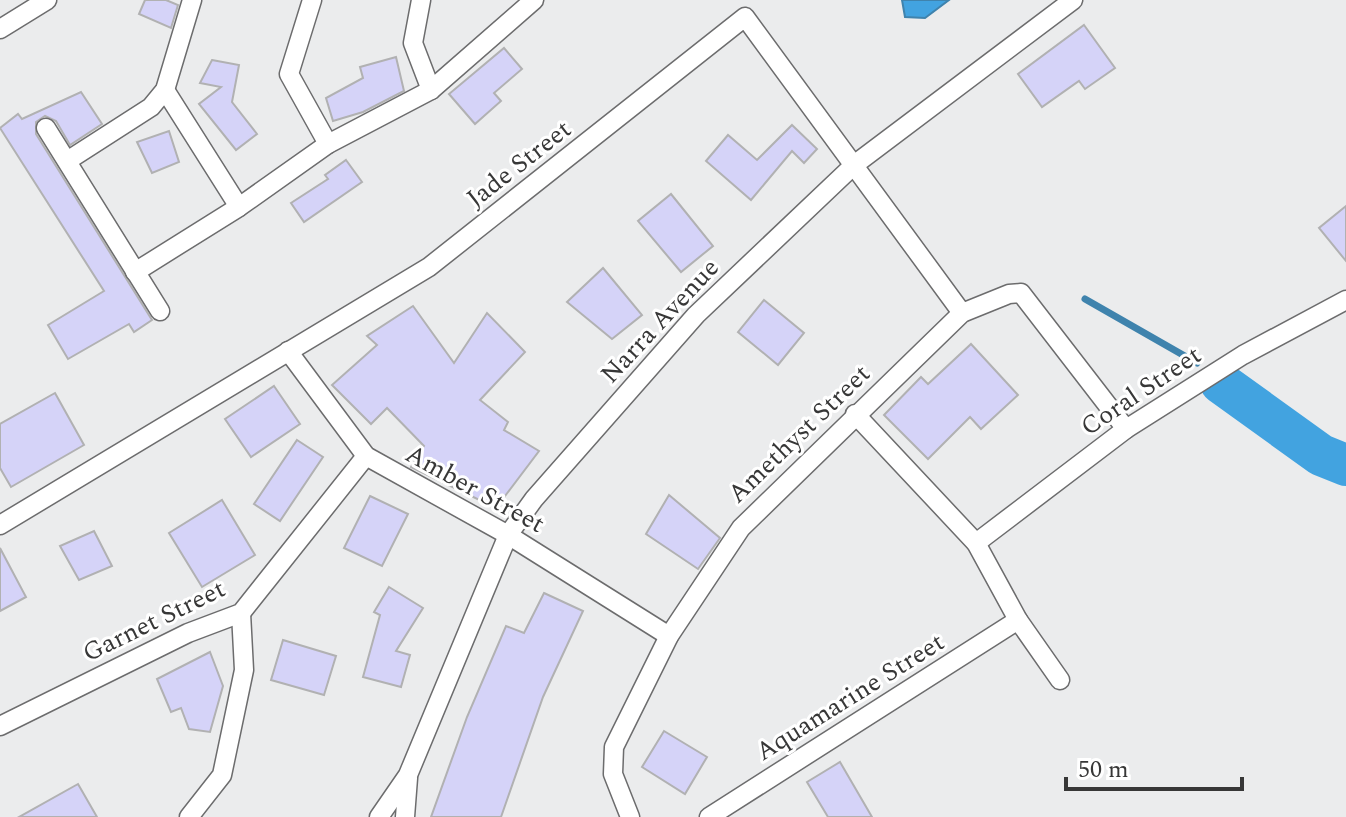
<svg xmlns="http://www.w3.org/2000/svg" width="1346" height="817" viewBox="0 0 1346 817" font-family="Spectral,serif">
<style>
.water{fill:#42a3e0;stroke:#3f83ad;stroke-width:2}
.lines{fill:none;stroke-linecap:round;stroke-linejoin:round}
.stream{stroke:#3f83ad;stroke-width:7}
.river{stroke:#42a3e0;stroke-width:42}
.building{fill:#d5d3f8;stroke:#b1b1b2;stroke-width:2}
.minor-casing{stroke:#6c6c6d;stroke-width:21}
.minor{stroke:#fff;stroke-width:18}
.labels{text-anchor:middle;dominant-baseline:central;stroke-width:6;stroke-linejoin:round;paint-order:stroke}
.street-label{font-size:26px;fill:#373737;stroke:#fff}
</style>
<rect width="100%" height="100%" fill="#ebeced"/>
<polygon class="water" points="902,0 949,0 925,18 905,17"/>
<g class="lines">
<polyline class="stream" points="1085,299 1197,363"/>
<polyline class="river" points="1221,383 1321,455 1346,465"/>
</g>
<g class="building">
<polygon points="145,0 166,0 178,5 171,28 139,14"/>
<polygon points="1084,25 1115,68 1085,89 1079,81 1042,107 1018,74"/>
<polygon points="504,48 522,69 494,93 501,101 475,124 449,94"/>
<polygon points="396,57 404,91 363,112 333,121 326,98 363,78 360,67"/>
<polygon points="212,60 239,65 232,102 257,134 236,150 199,104 221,87 200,83"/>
<polygon points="81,92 102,124 70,145 56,121 45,116 36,122 36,134 152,320 134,332 129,324 68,359 48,325 104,291 0,128 18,114 22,119"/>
<polygon points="792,125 817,149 804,163 792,151 751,200 706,161 728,135 757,160"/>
<polygon points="169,131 179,162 152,173 137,142"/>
<polygon points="346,160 362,182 304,222 291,203 328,179 325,175"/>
<polygon points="671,194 713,246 681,272 638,221"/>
<polygon points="1346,206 1346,261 1319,228"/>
<polygon points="603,268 642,315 612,339 567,302"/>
<polygon points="764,300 804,333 778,365 738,332"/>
<polygon points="413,306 454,363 487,313 525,352 480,400 508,422 504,430 539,451 496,508 411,467 424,446 387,408 371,424 332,385 377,345 367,336"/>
<polygon points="971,344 1018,395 981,429 970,417 928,459 884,415 921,377 928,384"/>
<polygon points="274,386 300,424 251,457 225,419"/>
<polygon points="55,393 84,445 11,487 0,468 0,424"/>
<polygon points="297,440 323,457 280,521 254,504"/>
<polygon points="669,495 720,538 698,569 646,534"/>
<polygon points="370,496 408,514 382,566 344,548"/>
<polygon points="222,500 255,555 202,587 169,533"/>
<polygon points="94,531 112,566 79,580 60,546"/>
<polygon points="0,548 26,597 0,611"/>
<polygon points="389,587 423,608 396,651 410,655 401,687 363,677 380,615 374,612"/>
<polygon points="544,593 583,611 543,697 501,817 431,817 467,717 506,626 524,633"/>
<polygon points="283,640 336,656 324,695 271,680"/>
<polygon points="210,652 223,686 210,732 189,729 181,708 171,712 157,679"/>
<polygon points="664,731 707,757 685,794 642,767"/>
<polygon points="840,762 872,817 828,817 807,782"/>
<polygon points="78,784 97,817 19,817"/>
</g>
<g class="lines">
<g class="minor-casing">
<g id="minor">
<polyline points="312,0 289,74 328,144"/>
<polyline points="421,0 413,43 431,90"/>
<polyline points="0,29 47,0"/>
<polyline points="165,90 239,207"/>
<polyline points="46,128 160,311"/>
<polyline points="67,161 151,107 165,90 192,0"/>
<polyline points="135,272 239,207 328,144 431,90 534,0"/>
<polyline points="288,351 366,456 508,535 669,636"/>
<polyline points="855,414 976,543 1018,620 1060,680"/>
<polyline points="0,525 429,267 745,17 962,313"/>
<polyline points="976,543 1126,429 1243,355 1346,300"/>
<polyline points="0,726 188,633 241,613 366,456"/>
<polyline points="189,817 222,775 244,670 241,613"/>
<polyline points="379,817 408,775 508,535 534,499 696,315 854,165 1073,0"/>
<polyline points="405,817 408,778"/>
<polyline points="630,817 613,774 614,747 669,636 741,528 962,313 1009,294 1021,293 1126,429"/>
<polyline points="709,817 1018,620"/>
</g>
</g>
<use href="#minor" class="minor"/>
</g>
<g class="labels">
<g class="street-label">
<text transform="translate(519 164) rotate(-38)">Jade Street</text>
<text transform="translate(660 321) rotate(-47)">Narra Avenue</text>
<text transform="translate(1141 391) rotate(-34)">Coral Street</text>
<text transform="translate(799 434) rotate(-44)">Amethyst Street</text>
<text transform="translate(475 489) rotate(29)">Amber Street</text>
<text transform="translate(154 621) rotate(-26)">Garnet Street</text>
<text transform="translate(850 697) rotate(-32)">Aquamarine Street</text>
</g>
</g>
<path d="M1066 777v12h176v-12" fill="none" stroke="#373737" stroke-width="4"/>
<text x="1078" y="777" font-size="24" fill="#373737" stroke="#ffffff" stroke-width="6" paint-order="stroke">50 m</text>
</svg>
